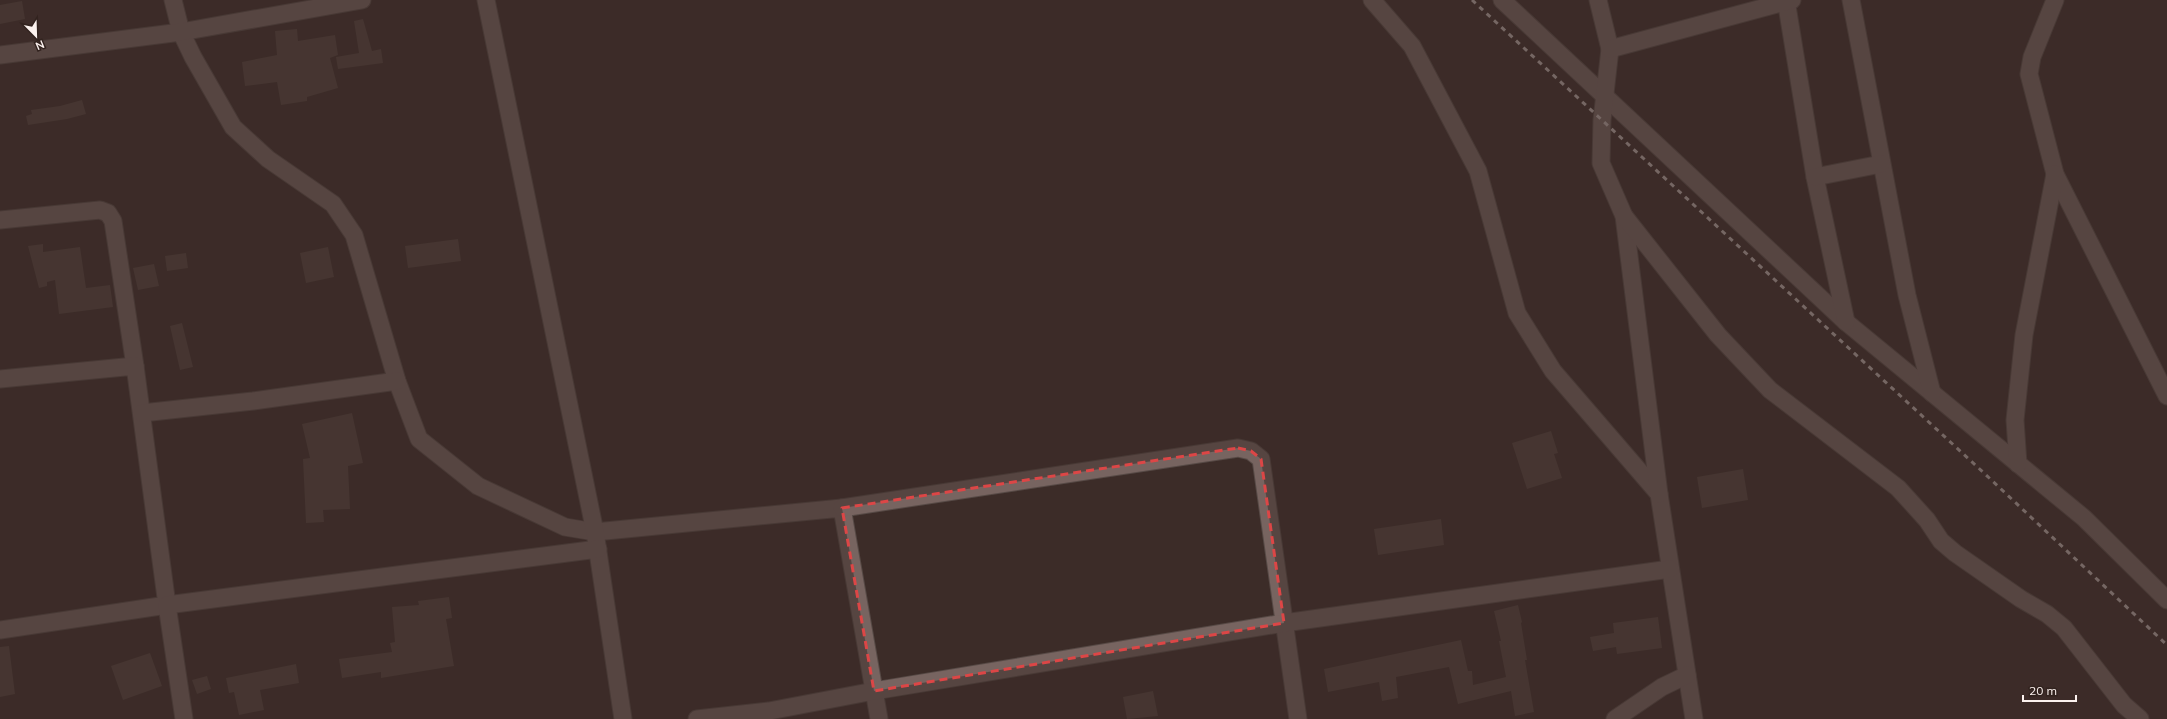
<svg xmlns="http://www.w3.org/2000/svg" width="2167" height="719" viewBox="0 0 2167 719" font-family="Mulish,sans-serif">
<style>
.building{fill:#52413d}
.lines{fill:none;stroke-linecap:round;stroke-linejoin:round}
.minor-casing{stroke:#574a46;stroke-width:19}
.minor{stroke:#776460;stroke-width:17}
.rail{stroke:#baaeab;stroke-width:3;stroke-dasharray:5 5;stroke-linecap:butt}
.marked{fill:none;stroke:#dc4646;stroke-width:3;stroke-dasharray:8 5;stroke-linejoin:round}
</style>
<rect width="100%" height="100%" fill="#3c2c28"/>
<g class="building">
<polygon points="22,1 25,19 0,24 0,5"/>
<polygon points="363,19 372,51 381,49 383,63 338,69 336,57 359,53 354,21"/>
<polygon points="297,29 298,41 335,35 338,55 330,58 338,88 307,97 307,101 281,105 277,82 245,86 242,62 277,55 275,31"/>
<polygon points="82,100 86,114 67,119 28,125 26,116 32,114 31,110 60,106"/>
<polygon points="458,239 461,261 408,268 405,246"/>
<polygon points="43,244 43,252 80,247 86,288 110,285 113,307 59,314 55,280 47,282 47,286 39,288 28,246"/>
<polygon points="328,247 334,277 306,283 300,253"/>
<polygon points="186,253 188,268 167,271 165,256"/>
<polygon points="154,264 159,286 138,290 133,268"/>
<polygon points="182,323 193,367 180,370 170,326"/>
<polygon points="352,413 363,463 348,466 350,509 323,510 324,522 306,523 303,459 310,458 302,424"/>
<polygon points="1551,431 1558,453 1554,454 1562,478 1527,489 1512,443"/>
<polygon points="1743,469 1748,500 1702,508 1697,477"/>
<polygon points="1441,519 1444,545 1378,555 1374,529"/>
<polygon points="449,597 452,618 446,619 454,666 381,678 381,672 342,678 339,659 392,652 390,643 395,642 392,607 419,605 418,601"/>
<polygon points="1518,605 1522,622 1521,623 1527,660 1525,660 1534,712 1515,716 1511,691 1458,704 1449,667 1396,677 1398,698 1382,701 1379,682 1328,692 1324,669 1461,640 1468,671 1472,671 1473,685 1506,677 1499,641 1501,641 1494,611"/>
<polygon points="1658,617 1662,648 1617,654 1616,647 1593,651 1590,637 1614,633 1613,623"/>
<polygon points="9,646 15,694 0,697 0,647"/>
<polygon points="150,653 162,686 123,700 111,666"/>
<polygon points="296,664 299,683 260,690 264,710 239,715 234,692 229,693 226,678"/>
<polygon points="207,676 211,689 197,694 192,680"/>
<polygon points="1153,691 1158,716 1127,719 1123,697"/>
</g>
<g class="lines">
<g class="minor-casing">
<g id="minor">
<polyline points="173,0 181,32 193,57 233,127 268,159 333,204 354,235 397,381 419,439 478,486 565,527 595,532 842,508 879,719"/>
<polyline points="486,0 595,532 623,719"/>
<polyline points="1372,0 1412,46 1478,171 1517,313 1553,371 1659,494 1694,719"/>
<polyline points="1502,0 1846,322 2084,518 2167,600"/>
<polyline points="1598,0 1610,49 1602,120 1601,163 1624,216 1659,494"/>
<polyline points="1786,0 1815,177 1846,322"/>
<polyline points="1851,0 1907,295 1932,393"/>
<polyline points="2055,0 2032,57 2029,74 2055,174 2167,396"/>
<polyline points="1610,49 1792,0"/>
<polyline points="0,55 181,32 362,0"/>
<polyline points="1815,177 1881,164"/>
<polyline points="1624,216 1718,335 1770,390 1898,488 1927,520 1941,541 1955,553 2021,599 2047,614 2064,628 2124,705 2140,719"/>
<polyline points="0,220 100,210 108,213 113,221 135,366"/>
<polyline points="0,379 135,366 167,605 0,630"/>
<polyline points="142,413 253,401 397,381"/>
<polyline points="2018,464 2015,420 2024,335 2055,174"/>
<polyline points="842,508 1238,448 1251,451 1261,459 1298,719"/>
<polyline points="184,719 167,605 598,549"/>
<polyline points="697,719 769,711 874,691 1284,623 1670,569"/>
<polyline points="1615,719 1662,687 1687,675"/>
</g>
</g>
<use href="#minor" class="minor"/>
<polyline class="rail" points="1472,0 1985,474 2167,645"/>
</g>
<path d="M0 0H2167V719H0ZM1238 448 1251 451 1261 459 1284 623 874 691 842 508Z" fill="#3c2c28" fill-opacity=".55" fill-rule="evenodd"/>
<path class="marked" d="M1238 448 1251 451 1261 459 1284 623 874 691 842 508Z"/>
<g transform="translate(36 36) rotate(157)" stroke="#32231f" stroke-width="3" paint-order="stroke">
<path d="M0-3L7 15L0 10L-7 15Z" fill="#fcf2ef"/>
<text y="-6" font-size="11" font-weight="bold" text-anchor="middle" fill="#fcf2ef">N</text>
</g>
<path d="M2023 695v6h53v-6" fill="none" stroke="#fcf2ef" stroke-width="2"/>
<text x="2029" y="695" font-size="12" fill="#fcf2ef" stroke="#32231f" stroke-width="3" paint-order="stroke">20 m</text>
</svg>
